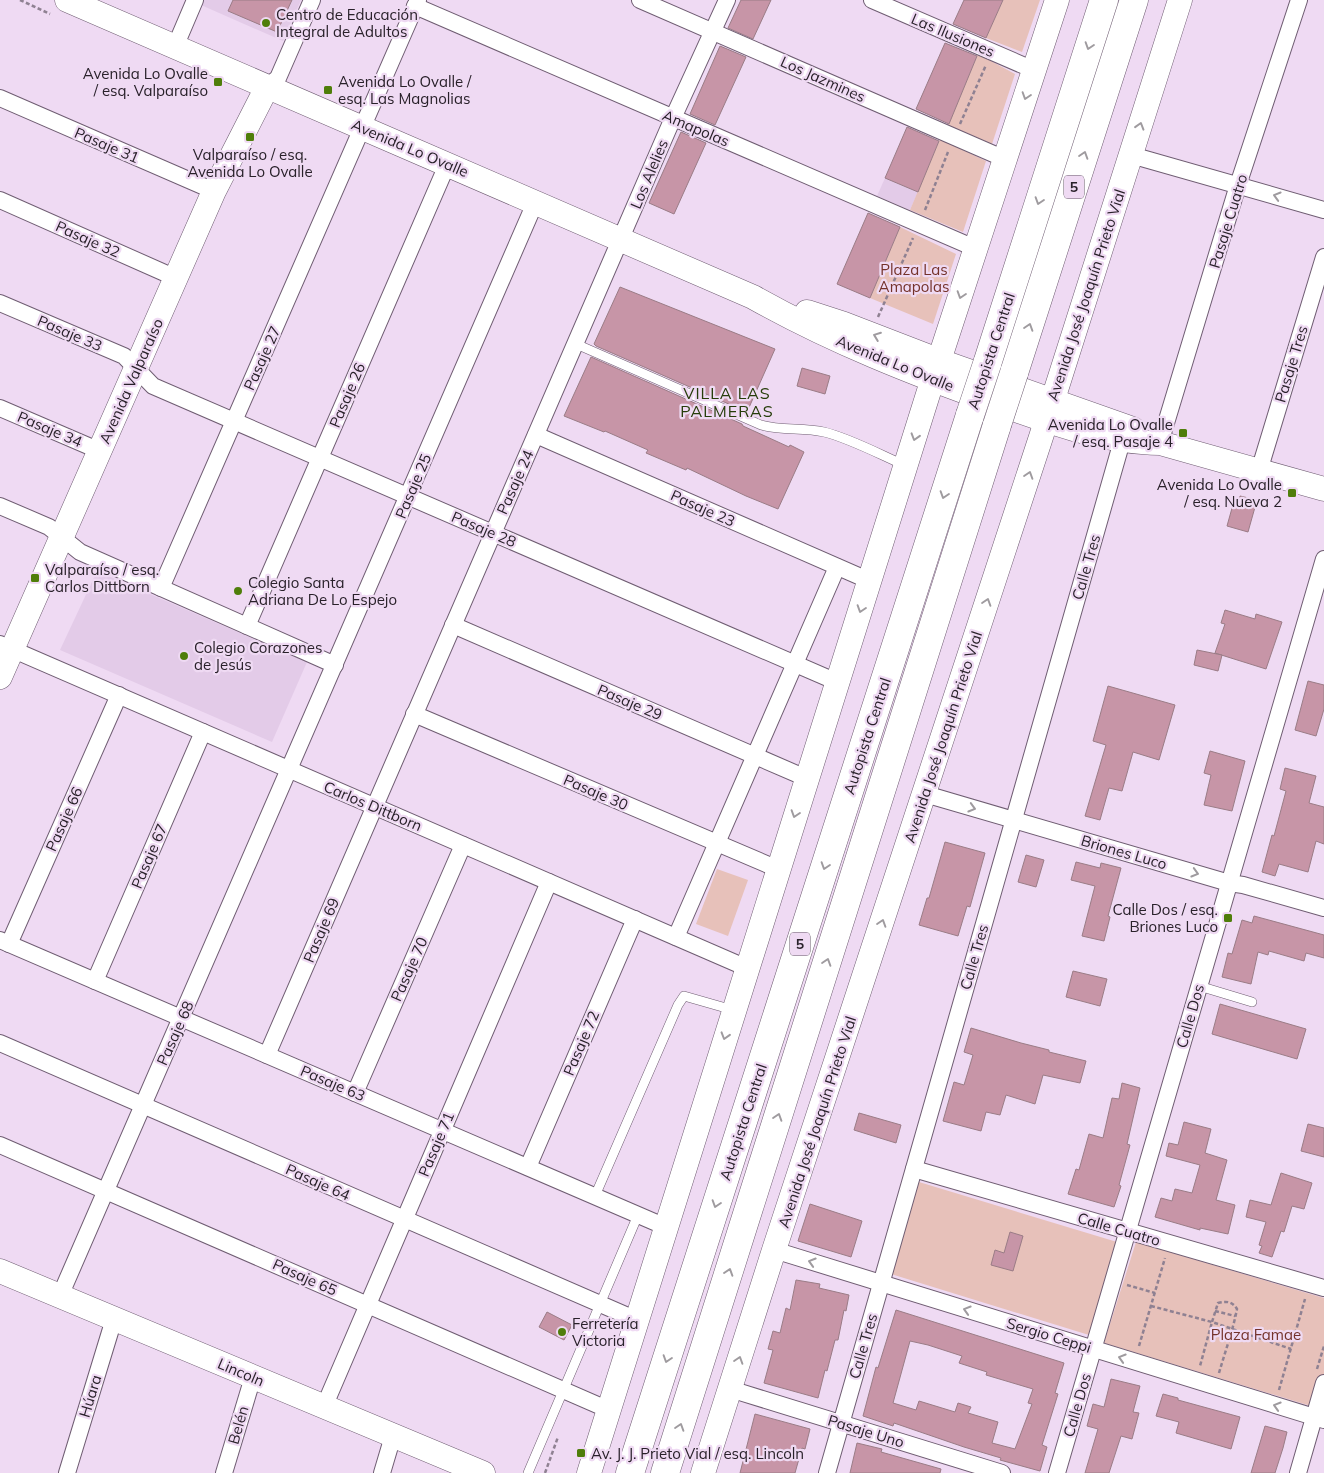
<svg xmlns="http://www.w3.org/2000/svg" width="1324" height="1473" viewBox="0 0 1324 1473" font-family="Mulish,sans-serif">
<style>
.built{fill:#e3cbe8}
.green{fill:#e7c1ba}
.building{fill:#c795a7;stroke:#9a7c86;fill-rule:evenodd}
.lines{fill:none;stroke-linecap:round;stroke-linejoin:round}
.lane-casing{stroke:#6f5d72;stroke-width:10}
.street-casing{stroke:#6f5d72;stroke-width:18}
.secondary-casing{stroke:#6f5d72;stroke-width:25}
.highway-casing{stroke:#6f5d72;stroke-width:29}
.path{stroke:#8f8192;stroke-width:2.5;stroke-dasharray:4 2.5;stroke-linecap:butt}
.lane{stroke:#fff;stroke-width:9}
.street{stroke:#fff;stroke-width:16}
.secondary{stroke:#fff;stroke-width:24}
.highway{stroke:#fff;stroke-width:28}
.highway-bridge-casing{stroke:#6f5d72;stroke-width:29;stroke-linecap:butt}
.highway-bridge{stroke:#fff;stroke-width:28}
.oneway{stroke:#9f9b9f}
.poi-dot{fill:#4f7e0a;stroke:#efdaf3;stroke-width:2}
.labels{text-anchor:middle;dominant-baseline:central;stroke-width:4.5;stroke-linejoin:round;paint-order:stroke}
.shield{fill:#efdaf3;stroke:#645866;stroke-width:1}
.shield-label{font-size:14px;font-weight:bold;fill:#29212a}
.poi-label{font-size:15px;fill:#29212a;stroke:#efdaf3;text-anchor:start}
.street-label{font-size:15px;fill:#29212a;stroke:#efdaf3}
.park-label{font-size:15px;fill:#74322a;stroke:#efdaf3}
.neighbourhood-label{font-size:16px;letter-spacing:1px;fill:#263d0a;stroke:#efdaf3}
</style>
<rect width="100%" height="100%" fill="#efdaf3"/>
<g class="built">
<polygon points="204,0 301,0 283,41 201,5"/>
<polygon points="885,178 918,192 910,210 877,196"/>
<polygon points="97,571 307,662 272,742 60,650"/>
</g>
<g class="green">
<polygon points="1003,0 1040,0 1022,52 986,38"/>
<polygon points="978,54 1015,74 992,144 948,125"/>
<polygon points="940,139 986,161 963,232 910,210"/>
<polygon points="900,227 956,254 933,324 870,298"/>
<polygon points="717,869 748,880 728,936 696,924"/>
<polygon points="919,1182 1117,1242 1089,1335 891,1274"/>
<polygon points="1136,1242 1324,1298 1324,1375 1314,1407 1104,1343"/>
</g>
<g class="building">
<polygon points="233,0 292,0 277,32 228,11"/>
<polygon points="741,0 771,0 753,39 728,28"/>
<polygon points="964,0 1003,0 986,38 953,24"/>
<polygon points="945,43 977,56 949,124 916,109"/>
<polygon points="720,46 746,57 715,125 690,114"/>
<polygon points="907,127 939,141 918,192 885,178"/>
<polygon points="681,132 706,143 674,214 649,203"/>
<polygon points="868,213 900,227 870,298 837,284"/>
<polygon points="620,287 775,349 747,412 596,346 594,344"/>
<polygon points="591,357 742,424 743,426 789,447 790,445 804,452 778,509 746,496 687,468 686,470 646,453 648,450 605,431 604,432 564,416"/>
<polygon points="802,368 830,376 825,394 797,386"/>
<polygon points="1240,496 1257,500 1248,532 1227,526 1234,501 1239,503"/>
<polygon points="1225,610 1255,619 1256,614 1282,622 1266,669 1215,653 1225,624 1221,623"/>
<polygon points="1197,650 1222,655 1218,671 1194,665"/>
<polygon points="1308,681 1324,685 1324,709 1316,736 1295,730"/>
<polygon points="1108,686 1175,705 1159,760 1133,752 1122,791 1109,788 1100,820 1085,816 1106,745 1093,741"/>
<polygon points="1210,751 1245,761 1232,811 1204,805 1211,775 1204,773"/>
<polygon points="1285,768 1316,776 1309,803 1324,807 1324,844 1316,841 1308,872 1279,864 1275,876 1262,872 1272,835 1274,836 1286,791 1280,789"/>
<polygon points="945,842 985,853 970,907 967,906 958,936 919,925 927,898 929,898"/>
<polygon points="1026,855 1044,860 1036,887 1018,882"/>
<polygon points="1076,862 1100,868 1101,863 1121,868 1108,916 1110,917 1104,941 1082,936 1095,886 1071,880"/>
<polygon points="1254,916 1324,935 1324,958 1306,953 1304,961 1269,951 1268,955 1258,952 1251,984 1222,977 1228,953 1232,954 1242,920 1252,923"/>
<polygon points="1073,971 1107,979 1100,1006 1066,997"/>
<polygon points="1220,1004 1306,1029 1297,1059 1212,1034"/>
<polygon points="971,1028 1021,1043 1049,1050 1049,1052 1086,1061 1080,1083 1043,1075 1035,1104 1006,1095 1000,1115 986,1112 981,1131 943,1121 954,1082 964,1085 973,1055 964,1052"/>
<polygon points="1122,1083 1140,1088 1127,1144 1130,1145 1119,1185 1121,1186 1114,1207 1068,1194 1076,1169 1079,1170 1089,1134 1103,1138 1112,1098 1119,1099"/>
<polygon points="859,1113 901,1125 896,1143 854,1130"/>
<polygon points="1184,1122 1211,1129 1205,1153 1227,1160 1216,1200 1235,1205 1228,1234 1200,1228 1200,1230 1155,1217 1161,1198 1172,1201 1175,1189 1192,1193 1200,1165 1166,1156 1169,1143 1178,1145"/>
<polygon points="1308,1124 1324,1128 1324,1157 1301,1151"/>
<polygon points="1281,1173 1312,1183 1304,1209 1292,1206 1284,1232 1281,1231 1272,1257 1259,1253 1262,1246 1259,1245 1266,1222 1246,1217 1250,1200 1271,1205"/>
<polygon points="810,1204 862,1221 851,1257 798,1241"/>
<polygon points="1010,1232 1023,1236 1013,1271 991,1265 995,1250 1004,1253"/>
<polygon points="796,1280 820,1284 819,1288 849,1295 846,1311 844,1310 838,1340 835,1340 827,1371 825,1370 818,1398 764,1383 773,1350 768,1349 773,1331 780,1333 786,1308 790,1310"/>
<path d="M896 1310 1064 1363 1055 1393 1058 1394 1042 1445 1047 1447 1040 1471 1000 1460 1001 1458 964 1447 894 1423 893 1426 863 1416 876 1367 878 1368ZM910 1341 928 1345 962 1356 959 1363 987 1372 986 1375 1033 1389 1028 1403 1032 1404 1015 1449 992 1443 998 1422 968 1413 971 1407 958 1403 955 1412 919 1401 916 1410 893 1403Z"/>
<polygon points="547,1312 572,1325 564,1340 539,1327"/>
<polygon points="1111,1379 1140,1386 1133,1412 1139,1413 1132,1439 1121,1436 1109,1473 1085,1473 1098,1429 1087,1426 1093,1404 1104,1407"/>
<polygon points="1163,1394 1178,1398 1178,1400 1240,1417 1231,1449 1176,1433 1179,1422 1156,1416"/>
<polygon points="755,1414 810,1429 805,1449 802,1448 795,1473 740,1473"/>
<polygon points="1265,1426 1287,1432 1283,1448 1275,1473 1251,1473"/>
<polygon points="857,1443 882,1449 881,1452 941,1469 940,1473 850,1473"/>
</g>
<g class="lines">
<g class="lane-casing">
<g id="lane">
<path d="M576 344 761 425C782 431 803 427 824 432 849 438 879 454 904 465"/>
<polyline points="1199,986 1252,1002"/>
<polyline points="595,1196 678,1005 684,996 733,1010"/>
<polyline points="528,1473 638,1215"/>
</g>
</g>
<g class="street-casing">
<g id="street">
<polyline points="640,0 1005,159"/>
<polyline points="872,0 1034,70"/>
<polyline points="415,6 977,249"/>
<polyline points="175,47 195,0"/>
<polyline points="267,87 278,78 312,0"/>
<polyline points="0,98 214,191"/>
<polyline points="1131,155 1324,210"/>
<polyline points="0,200 176,278"/>
<polyline points="0,303 124,356 153,386 837,682"/>
<polyline points="0,408 100,451"/>
<polyline points="536,435 870,581"/>
<polyline points="1160,443 1238,185 1299,0"/>
<polyline points="1259,471 1324,257"/>
<polyline points="0,506 49,527 80,552 335,665"/>
<polyline points="161,588 418,0"/>
<polyline points="453,625 806,778"/>
<polyline points="247,626 447,165"/>
<polyline points="0,644 747,968"/>
<polyline points="414,714 778,869"/>
<polyline points="925,794 1229,883 1243,885 1324,908"/>
<polyline points="676,937 837,567"/>
<polyline points="0,940 666,1227"/>
<polyline points="9,944 119,695"/>
<polyline points="95,981 203,732"/>
<polyline points="0,1043 637,1320"/>
<polyline points="267,1055 673,118 727,0"/>
<polyline points="355,1093 463,845"/>
<polyline points="0,1145 609,1410"/>
<polyline points="528,1167 635,919"/>
<polyline points="914,1169 1324,1288"/>
<polyline points="774,1250 1324,1420"/>
<polyline points="60,1296 535,203"/>
<polyline points="730,1389 1002,1473"/>
<polyline points="324,1407 549,882"/>
<polyline points="67,1473 114,1319"/>
<polyline points="224,1473 253,1377"/>
<polyline points="382,1473 393,1436"/>
<polyline points="827,1473 1122,441"/>
<polyline points="1057,1473 1324,559"/>
<polyline points="1298,1473 1324,1383"/>
</g>
</g>
<g class="secondary-casing">
<g id="secondary">
<path d="M67 0 753 297C831 341 914 374 999 404 1049 422 1106 443 1160 443L1324 489"/>
<polyline points="807,312 844,324 940,361 1133,429"/>
<polyline points="0,677 214,191 267,87"/>
<polyline points="0,1271 483,1473"/>
<polyline points="589,1473 929,391 1057,0"/>
<polyline points="703,1473 774,1250 1041,437 1180,0"/>
</g>
</g>
<g class="highway-casing">
<g id="highway">
<polyline points="987,364 1104,0"/>
<polyline points="1014,373 1134,0"/>
<polyline points="630,1473 970,415"/>
<polyline points="665,1473 997,425"/>
</g>
</g>
<g class="path">
<polyline points="20,0 50,14"/>
<polyline points="960,124 986,65"/>
<polyline points="925,210 948,152"/>
<polyline points="878,317 913,238"/>
<polyline points="1127,1285 1155,1293"/>
<polyline points="1151,1306 1212,1322 1200,1366"/>
<polyline points="1215,1311 1235,1316"/>
<polyline points="1139,1346 1165,1258"/>
<polyline points="1317,1369 1324,1346"/>
<path d="M1219 1373C1225 1352 1233 1330 1237 1309 1232 1301 1226 1301 1218 1303L1212 1322 1291 1349"/>
<polyline points="1279,1390 1305,1299"/>
<polyline points="545,1473 558,1437"/>
</g>
<use href="#lane" class="lane"/>
<use href="#street" class="street"/>
<use href="#secondary" class="secondary"/>
<use href="#highway" class="highway"/>
<g class="highway-bridge-casing">
<g id="highway-bridge">
<polyline points="970,415 987,364"/>
<polyline points="997,425 1014,373"/>
</g>
</g>
<use href="#highway-bridge" class="highway-bridge"/>
</g>
<defs><path id="oneway-chevron" d="M-2-3.5L2.5 0L-2 3.5" fill="none" stroke-width="1.6" stroke-linecap="round" stroke-linejoin="round" transform="scale(1.25)"/></defs>
<g class="oneway">
<use href="#oneway-chevron" transform="translate(1089 46) rotate(108)"/>
<use href="#oneway-chevron" transform="translate(1026 96) rotate(108)"/>
<use href="#oneway-chevron" transform="translate(1140 126) rotate(-73)"/>
<use href="#oneway-chevron" transform="translate(1084 155) rotate(-72)"/>
<use href="#oneway-chevron" transform="translate(1277 196) rotate(-164)"/>
<use href="#oneway-chevron" transform="translate(1039 201) rotate(108)"/>
<use href="#oneway-chevron" transform="translate(961 295) rotate(108)"/>
<use href="#oneway-chevron" transform="translate(1029 327) rotate(-72)"/>
<use href="#oneway-chevron" transform="translate(877 336) rotate(-159)"/>
<use href="#oneway-chevron" transform="translate(915 437) rotate(107)"/>
<use href="#oneway-chevron" transform="translate(1029 475) rotate(-72)"/>
<use href="#oneway-chevron" transform="translate(944 495) rotate(108)"/>
<use href="#oneway-chevron" transform="translate(987 602) rotate(-72)"/>
<use href="#oneway-chevron" transform="translate(861 609) rotate(108)"/>
<use href="#oneway-chevron" transform="translate(972 808) rotate(16)"/>
<use href="#oneway-chevron" transform="translate(795 814) rotate(108)"/>
<use href="#oneway-chevron" transform="translate(825 866) rotate(108)"/>
<use href="#oneway-chevron" transform="translate(1195 873) rotate(16)"/>
<use href="#oneway-chevron" transform="translate(882 923) rotate(-72)"/>
<use href="#oneway-chevron" transform="translate(827 962) rotate(-72)"/>
<use href="#oneway-chevron" transform="translate(725 1036) rotate(107)"/>
<use href="#oneway-chevron" transform="translate(778 1117) rotate(-72)"/>
<use href="#oneway-chevron" transform="translate(716 1204) rotate(108)"/>
<use href="#oneway-chevron" transform="translate(812 1262) rotate(-163)"/>
<use href="#oneway-chevron" transform="translate(729 1272) rotate(-72)"/>
<use href="#oneway-chevron" transform="translate(967 1310) rotate(-163)"/>
<use href="#oneway-chevron" transform="translate(1122 1358) rotate(-163)"/>
<use href="#oneway-chevron" transform="translate(667 1359) rotate(108)"/>
<use href="#oneway-chevron" transform="translate(739 1360) rotate(-72)"/>
<use href="#oneway-chevron" transform="translate(1277 1406) rotate(-163)"/>
<use href="#oneway-chevron" transform="translate(680 1427) rotate(-72)"/>
</g>
<g class="poi-dot">
<circle cx="266" cy="23" r="5"/>
<rect x="213" y="77" width="10" height="10" rx="2.5"/>
<rect x="323" y="85" width="10" height="10" rx="2.5"/>
<rect x="245" y="132" width="10" height="10" rx="2.5"/>
<rect x="1178" y="428" width="10" height="10" rx="2.5"/>
<rect x="1287" y="488" width="10" height="10" rx="2.5"/>
<rect x="30" y="573" width="10" height="10" rx="2.5"/>
<circle cx="238" cy="591" r="5"/>
<circle cx="184" cy="656" r="5"/>
<rect x="1223" y="913" width="10" height="10" rx="2.5"/>
<circle cx="562" cy="1332" r="5"/>
<rect x="576" y="1448" width="10" height="10" rx="2.5"/>
</g>
<g class="labels">
<g class="shield">
<rect x="1064" y="175.5" width="20" height="23" rx="4"/>
<rect x="790" y="932.5" width="20" height="23" rx="4"/>
</g>
<g class="shield-label">
<text x="1074" y="187">5</text>
<text x="800" y="944">5</text>
</g>
<g class="poi-label">
<text x="276" y="14">Centro de Educación<tspan x="276" dy="17">Integral de Adultos</tspan></text>
<text x="208" y="73" text-anchor="end">Avenida Lo Ovalle<tspan x="208" dy="17">/ esq. Valparaíso</tspan></text>
<text x="338" y="81">Avenida Lo Ovalle /<tspan x="338" dy="17">esq. Las Magnolias</tspan></text>
<text x="250" y="154" text-anchor="middle">Valparaíso / esq.<tspan x="250" dy="17">Avenida Lo Ovalle</tspan></text>
<text x="1173" y="424" text-anchor="end">Avenida Lo Ovalle<tspan x="1173" dy="17">/ esq. Pasaje 4</tspan></text>
<text x="1282" y="484" text-anchor="end">Avenida Lo Ovalle<tspan x="1282" dy="17">/ esq. Nueva 2</tspan></text>
<text x="45" y="569">Valparaíso / esq.<tspan x="45" dy="17">Carlos Dittborn</tspan></text>
<text x="248" y="582">Colegio Santa<tspan x="248" dy="17">Adriana De Lo Espejo</tspan></text>
<text x="194" y="647">Colegio Corazones<tspan x="194" dy="17">de Jesús</tspan></text>
<text x="1218" y="909" text-anchor="end">Calle Dos / esq.<tspan x="1218" dy="17">Briones Luco</tspan></text>
<text x="572" y="1323">Ferretería<tspan x="572" dy="17">Victoria</tspan></text>
<text x="591" y="1453">Av. J. J. Prieto Vial / esq. Lincoln</text>
</g>
<g class="street-label">
<text transform="translate(953 35) rotate(23)">Las Ilusiones</text>
<text transform="translate(823 79) rotate(24)">Los Jazmines</text>
<text transform="translate(696 128) rotate(23)">Amapolas</text>
<text transform="translate(107 145) rotate(23)">Pasaje 31</text>
<text transform="translate(410 148) rotate(23)">Avenida Lo Ovalle</text>
<text transform="translate(649 174) rotate(-67)">Los Alelies</text>
<text transform="translate(1228 221) rotate(-73)">Pasaje Cuatro</text>
<text transform="translate(88 239) rotate(24)">Pasaje 32</text>
<text transform="translate(1086 295) rotate(-72)">Avenida José Joaquín Prieto Vial</text>
<text transform="translate(70 333) rotate(23)">Pasaje 33</text>
<text transform="translate(991 351) rotate(-72)">Autopista Central</text>
<text transform="translate(262 358) rotate(-66)">Pasaje 27</text>
<text transform="translate(895 363) rotate(22)">Avenida Lo Ovalle</text>
<text transform="translate(1291 364) rotate(-73)">Pasaje Tres</text>
<text transform="translate(131 381) rotate(-66)">Avenida Valparaíso</text>
<text transform="translate(347 395) rotate(-67)">Pasaje 26</text>
<text transform="translate(50 429) rotate(23)">Pasaje 34</text>
<text transform="translate(515 482) rotate(-66)">Pasaje 24</text>
<text transform="translate(413 486) rotate(-67)">Pasaje 25</text>
<text transform="translate(703 508) rotate(24)">Pasaje 23</text>
<text transform="translate(484 529) rotate(23)">Pasaje 28</text>
<text transform="translate(1086 567) rotate(-74)">Calle Tres</text>
<text transform="translate(630 702) rotate(23)">Pasaje 29</text>
<text transform="translate(867 736) rotate(-72)">Autopista Central</text>
<text transform="translate(943 737) rotate(-72)">Avenida José Joaquín Prieto Vial</text>
<text transform="translate(596 792) rotate(23)">Pasaje 30</text>
<text transform="translate(373 806) rotate(23)">Carlos Dittborn</text>
<text transform="translate(64 819) rotate(-66)">Pasaje 66</text>
<text transform="translate(1124 852) rotate(16)">Briones Luco</text>
<text transform="translate(149 856) rotate(-67)">Pasaje 67</text>
<text transform="translate(321 930) rotate(-67)">Pasaje 69</text>
<text transform="translate(974 957) rotate(-74)">Calle Tres</text>
<text transform="translate(409 969) rotate(-66)">Pasaje 70</text>
<text transform="translate(1190 1016) rotate(-74)">Calle Dos</text>
<text transform="translate(175 1033) rotate(-66)">Pasaje 68</text>
<text transform="translate(581 1043) rotate(-67)">Pasaje 72</text>
<text transform="translate(333 1083) rotate(23)">Pasaje 63</text>
<text transform="translate(743 1122) rotate(-72)">Autopista Central</text>
<text transform="translate(817 1122) rotate(-72)">Avenida José Joaquín Prieto Vial</text>
<text transform="translate(436 1144) rotate(-67)">Pasaje 71</text>
<text transform="translate(318 1182) rotate(24)">Pasaje 64</text>
<text transform="translate(1119 1229) rotate(16)">Calle Cuatro</text>
<text transform="translate(305 1277) rotate(24)">Pasaje 65</text>
<text transform="translate(1049 1335) rotate(17)">Sergio Ceppi</text>
<text transform="translate(863 1346) rotate(-74)">Calle Tres</text>
<text transform="translate(241 1372) rotate(23)">Lincoln</text>
<text transform="translate(90 1396) rotate(-73)">Húara</text>
<text transform="translate(1077 1405) rotate(-74)">Calle Dos</text>
<text transform="translate(238 1425) rotate(-74)">Belén</text>
<text transform="translate(866 1431) rotate(17)">Pasaje Uno</text>
</g>
<g class="park-label">
<text x="914" y="269">Plaza Las<tspan x="914" dy="17">Amapolas</tspan></text>
<text x="1256" y="1334">Plaza Famae</text>
</g>
<g class="neighbourhood-label">
<text x="727" y="393">VILLA LAS<tspan x="727" dy="18">PALMERAS</tspan></text>
</g>
</g>
</svg>
